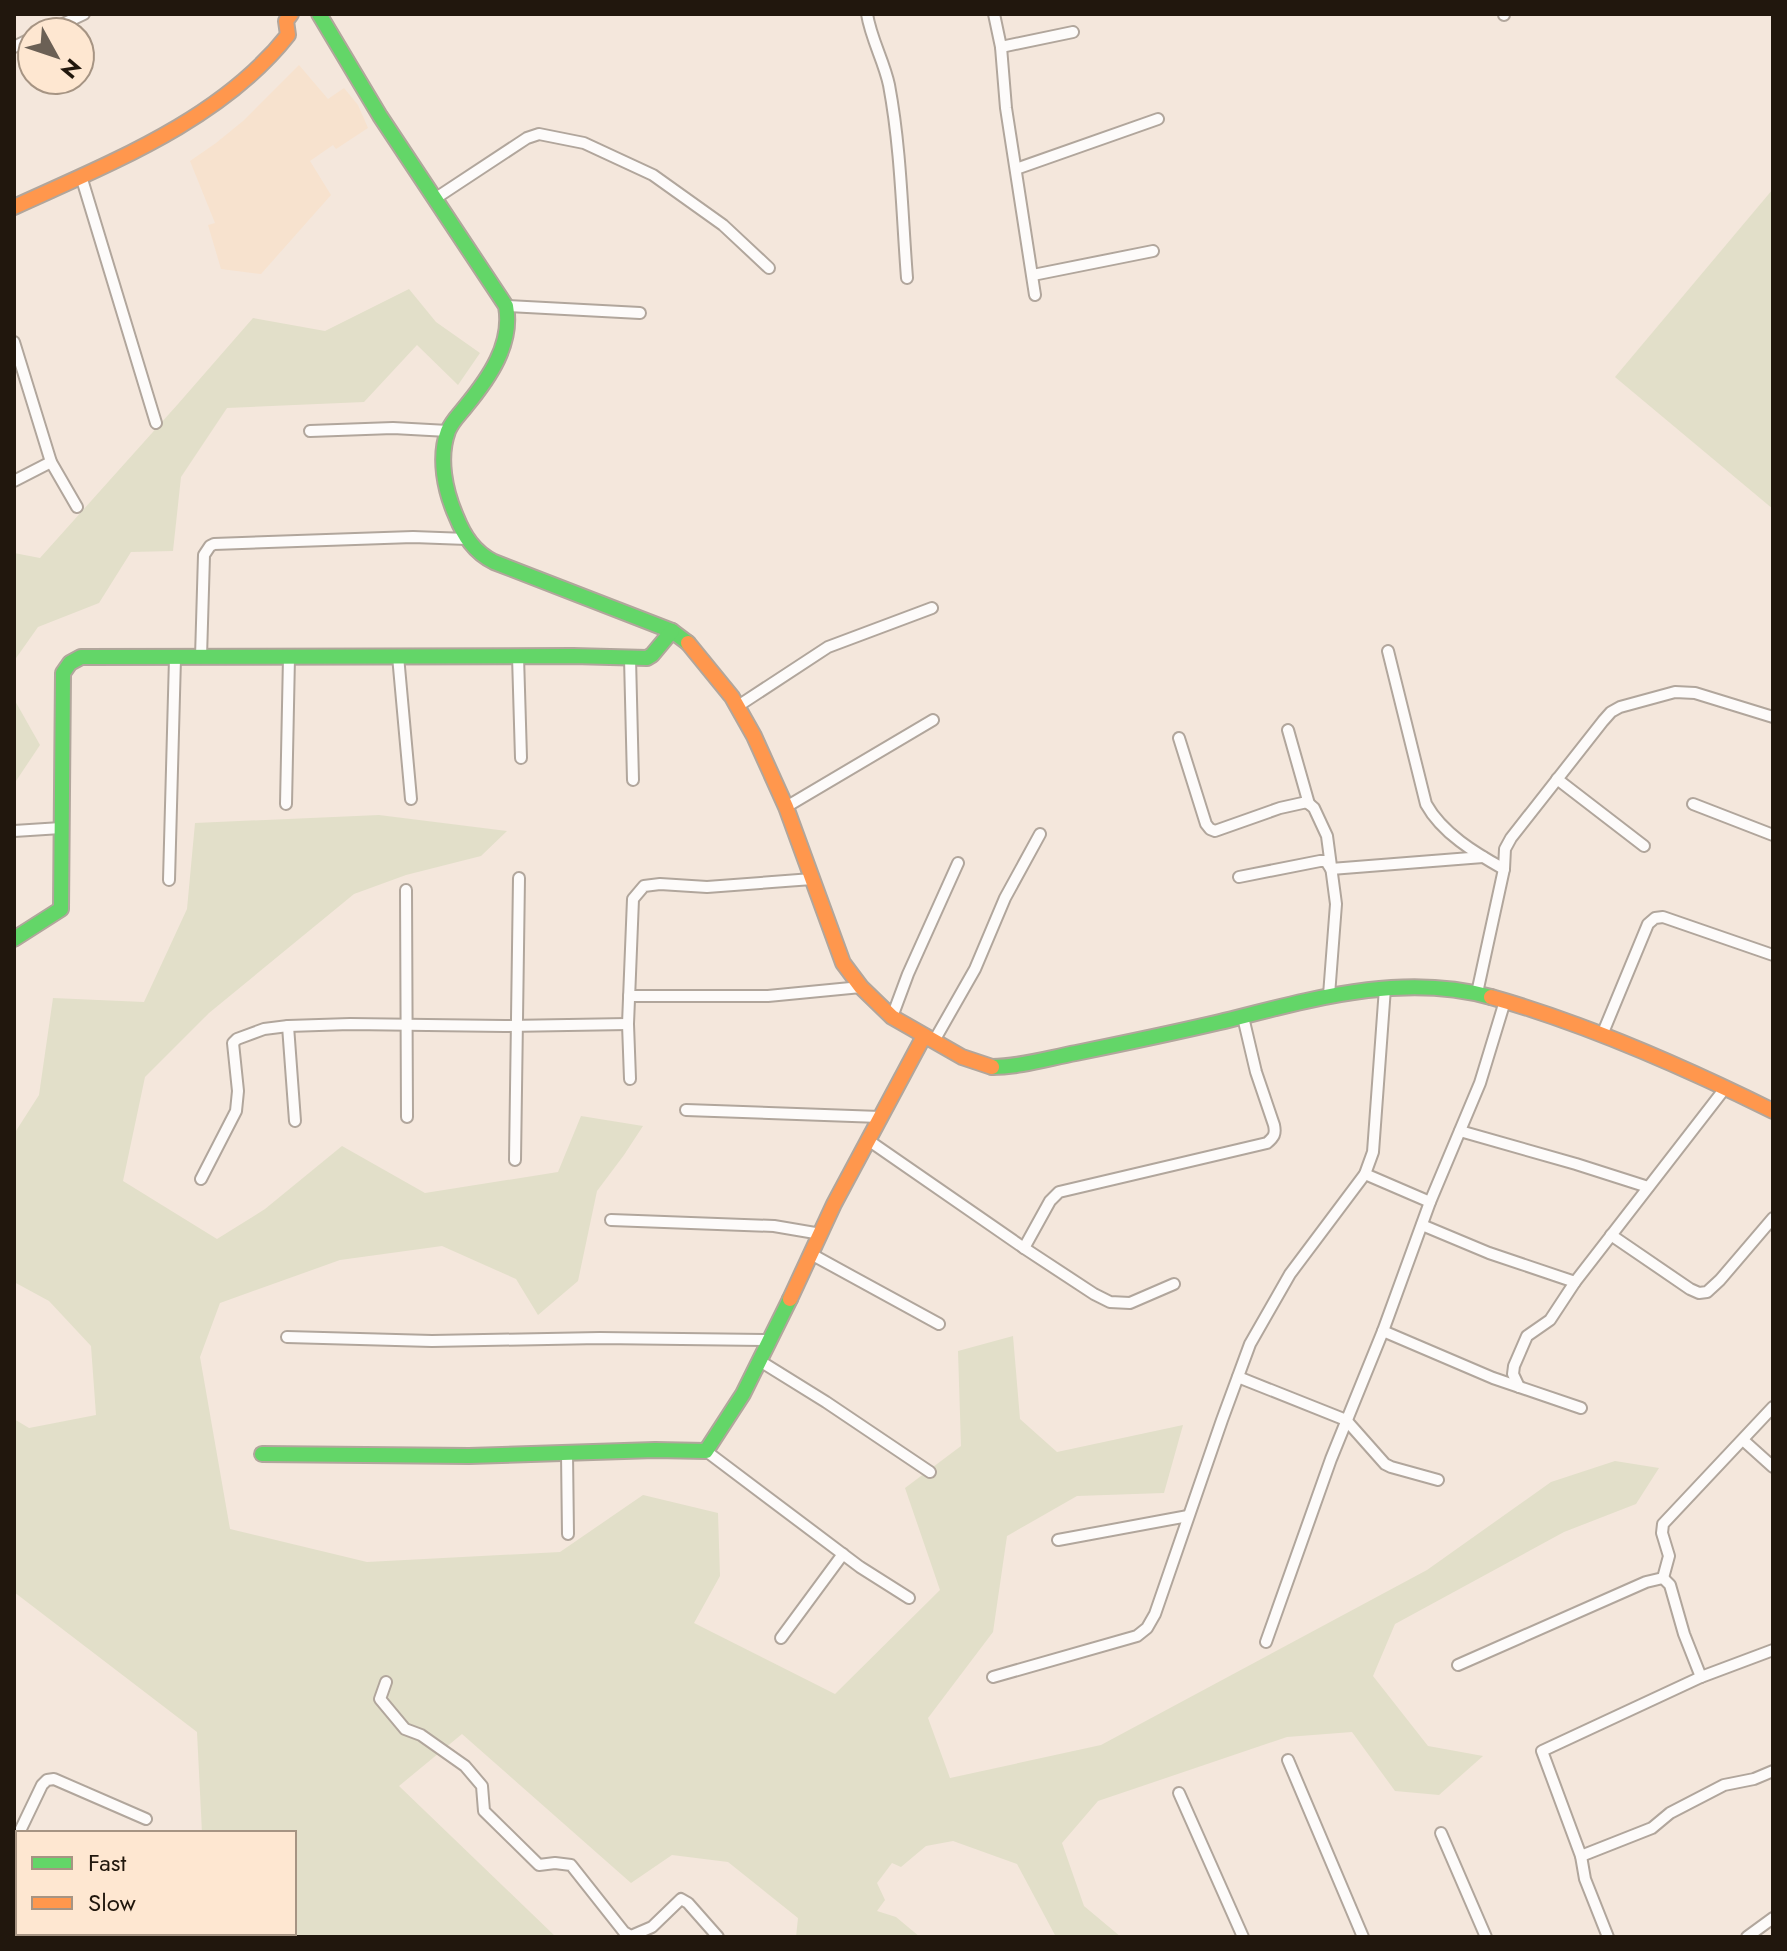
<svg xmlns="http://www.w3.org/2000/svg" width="1787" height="1951" viewBox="0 0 1787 1951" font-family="Jost,sans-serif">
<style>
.built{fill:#f7e2ce}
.green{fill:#e2dfc9}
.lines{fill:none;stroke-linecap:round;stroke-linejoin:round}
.street-casing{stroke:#b1a69c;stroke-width:14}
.fast-casing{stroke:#b1a69c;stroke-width:18}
.slow-casing{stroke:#b1a69c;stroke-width:18}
.street{stroke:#fdfbfa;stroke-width:10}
.fast{stroke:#63d668;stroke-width:14}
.slow{stroke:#ff974d;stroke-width:14}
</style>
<rect width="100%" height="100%" fill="#f4e7dc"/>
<polygon class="built" points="299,65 328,99 344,88 358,105 368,128 336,149 333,145 310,161 331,195 261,274 221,269 208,225 215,223 190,161 216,143 243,121"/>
<g class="green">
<polygon points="1773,189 1773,509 1615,377"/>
<polygon points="409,289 436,322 480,353 458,385 417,345 364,402 227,408 181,477 173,551 131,552 99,603 38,627 14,661 14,553 40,558 178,404 253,318 325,331"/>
<polygon points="14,699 40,745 14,784"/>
<polygon points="379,815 507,831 481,856 406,875 354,894 209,1013 145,1077 123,1181 217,1239 265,1209 342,1146 425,1193 558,1172 581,1116 643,1126 624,1155 597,1191 578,1281 538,1315 516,1279 442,1246 340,1260 220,1303 200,1357 230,1529 367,1562 560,1552 643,1495 718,1513 720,1576 694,1623 835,1694 940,1590 905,1488 961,1446 958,1351 1013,1336 1020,1419 1057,1452 1183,1425 1164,1493 1077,1496 1007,1536 993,1632 928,1718 950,1778 1101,1745 1427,1570 1551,1482 1615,1461 1659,1468 1636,1504 1564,1532 1395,1624 1373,1676 1428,1746 1483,1756 1439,1795 1395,1791 1352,1732 1287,1737 1098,1801 1062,1843 1084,1906 1121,1937 1056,1937 1017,1864 953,1841 926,1846 901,1867 892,1863 877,1883 885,1900 877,1911 896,1917 920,1937 796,1937 798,1918 728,1862 672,1855 631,1883 462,1734 399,1786 556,1937 182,1937 183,1933 294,1933 294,1833 202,1833 197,1732 14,1592 14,1419 29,1428 96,1415 91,1346 49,1301 14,1282 14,1134 39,1095 53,998 144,1002 187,909 195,823"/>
</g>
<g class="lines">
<g class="street-casing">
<g id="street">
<path d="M867 14C871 39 884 61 889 85 901 149 902 214 907 278"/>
<polyline points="994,14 1001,47 1006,108 1035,295"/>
<polyline points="1504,15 1504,14"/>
<polyline points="46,32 84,14"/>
<polyline points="14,47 32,38"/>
<polyline points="1001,47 1073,32"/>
<polyline points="1016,169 1158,119"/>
<polyline points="81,176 156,423"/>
<polyline points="436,198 527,138 539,134 584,143 653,175 723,225 769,268"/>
<polyline points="1033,275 1153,251"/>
<polyline points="506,306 640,313"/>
<polyline points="14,342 51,462 77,507"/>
<polyline points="310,431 393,428 448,431"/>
<polyline points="14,481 51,462"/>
<path d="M1388 651 1426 804C1442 833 1475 853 1504 869"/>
<polyline points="398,656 411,799"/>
<polyline points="518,656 521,758"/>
<polyline points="201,657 204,555 210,546 214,544 413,537 467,539"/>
<polyline points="630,658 633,780"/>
<polyline points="738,706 828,647 932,608"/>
<polyline points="1288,730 1309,804"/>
<polyline points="1179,738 1206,824 1210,829 1215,831 1280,808 1307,802 1314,808 1327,836 1336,904 1329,995"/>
<polyline points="1557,779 1644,846"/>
<polyline points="286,804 289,657"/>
<polyline points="1693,804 1773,835"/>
<polyline points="786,807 933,720"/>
<polyline points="14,831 61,828"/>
<polyline points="1239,877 1320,861 1326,861 1331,869 1483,857"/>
<polyline points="169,880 175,658"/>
<polyline points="406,890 407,1117"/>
<polyline points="1477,993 1504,869 1505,849 1511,838 1603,721 1611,712 1620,707 1675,692 1695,693 1773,717"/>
<polyline points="629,996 768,996 861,987"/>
<polyline points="892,1017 908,974 958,863"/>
<polyline points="288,1026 295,1121"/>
<polyline points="1602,1035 1648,924 1655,918 1663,917 1773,955"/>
<polyline points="934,1041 975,969 1005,898 1040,834"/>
<polyline points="630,1079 628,1024 633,899 644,886 660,884 707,887 812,879"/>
<polyline points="686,1110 880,1117"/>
<polyline points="1460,1131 1576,1164 1648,1187"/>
<polyline points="868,1140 1024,1248 1094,1294 1110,1302 1130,1303 1174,1284"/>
<polyline points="515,1160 519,878"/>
<polyline points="1365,1174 1430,1202"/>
<polyline points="201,1179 236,1111 238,1091 233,1043 237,1039 264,1029 288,1026 350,1024 505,1026 628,1024"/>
<polyline points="611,1220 774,1226 821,1234"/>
<polyline points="1422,1225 1489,1253 1575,1282"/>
<polyline points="1611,1235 1690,1289 1699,1293 1707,1292 1720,1280 1773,1218"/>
<path d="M1024 1248 1050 1201 1059 1192 1267 1143C1274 1137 1276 1134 1274 1125L1256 1072 1243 1017"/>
<polyline points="811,1254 939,1324"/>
<polyline points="1383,1331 1493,1378 1581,1408"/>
<polyline points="287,1337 432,1341 600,1338 770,1340"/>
<polyline points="760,1361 826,1402 930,1472"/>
<polyline points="1238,1377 1346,1420 1385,1464 1391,1467 1438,1480"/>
<polyline points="1519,1387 1513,1374 1514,1366 1527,1336 1550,1320 1575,1282 1726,1087"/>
<polyline points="1743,1440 1773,1467"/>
<polyline points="706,1451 860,1567 909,1598"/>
<polyline points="567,1453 568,1534"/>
<polyline points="1058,1540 1188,1516"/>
<polyline points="1663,1578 1670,1585 1684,1634 1701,1677"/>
<polyline points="781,1638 843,1554"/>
<polyline points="1266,1642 1331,1459 1383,1331 1430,1202 1480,1083 1505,1001"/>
<polyline points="1458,1665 1646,1582 1663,1578 1669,1556 1662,1533 1663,1524 1773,1407"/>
<polyline points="993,1677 1137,1636 1147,1628 1155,1614 1222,1420 1250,1344 1290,1274 1365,1174 1373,1152 1385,988"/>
<polyline points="386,1682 380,1699 405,1729 421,1735 465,1766 482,1786 484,1811 539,1865 555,1863 571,1865 624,1932 631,1936 652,1927 681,1899 688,1903 718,1937"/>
<polyline points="1288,1760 1363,1937"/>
<polyline points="1179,1793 1243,1937"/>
<polyline points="19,1833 42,1785 47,1780 54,1779 146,1819"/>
<polyline points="1441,1833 1486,1937"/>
<polyline points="1581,1856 1652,1828 1670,1813 1724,1785 1754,1779 1773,1771"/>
<polyline points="14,1883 18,1885"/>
<polyline points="1608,1937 1585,1879 1581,1856 1542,1751 1701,1677 1773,1650"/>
<polyline points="1747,1937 1773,1918"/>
</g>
</g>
<g class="fast-casing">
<g id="fast">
<path d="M319 14 380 116 506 306C513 344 489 378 466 406 460 414 452 421 448 431 438 458 445 491 456 516 464 536 474 552 494 562L672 631 688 643"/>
<polyline points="14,939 61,909 63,673 70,663 81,657 573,656 647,658 652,655 672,631"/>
<path d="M992 1067C1020 1067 1049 1058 1076 1053 1125 1043 1173 1033 1220 1022 1309 1000 1400 972 1491 997"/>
<polyline points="262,1454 469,1456 655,1450 706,1451 743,1394 790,1299"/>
</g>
</g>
<g class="slow-casing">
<g id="slow">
<path d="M14 207C110 163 221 120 288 35L286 21 291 14"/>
<polyline points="688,643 732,697 754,736 786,807 843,963 861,987 892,1017 962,1057 992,1067"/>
<path d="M1491 997C1587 1024 1684 1067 1773 1111"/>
<polyline points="790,1299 834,1204 924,1036"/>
</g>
</g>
<use href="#street" class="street"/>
<use href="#fast" class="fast"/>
<use href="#slow" class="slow"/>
</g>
<rect width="1787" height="1951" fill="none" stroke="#21170d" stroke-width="32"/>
<rect x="16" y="1831" width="280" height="104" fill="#fee7d1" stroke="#a69483" stroke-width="2"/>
<rect x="32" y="1857" width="40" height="12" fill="#63d668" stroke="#a69483" stroke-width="2"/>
<text x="88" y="1871" font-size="24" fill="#21170d">Fast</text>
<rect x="32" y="1897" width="40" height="12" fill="#ff974d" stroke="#a69483" stroke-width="2"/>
<text x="88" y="1911" font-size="24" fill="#21170d">Slow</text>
<g transform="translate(56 56) rotate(130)"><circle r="38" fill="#fee7d1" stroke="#a69483" stroke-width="2"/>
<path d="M0-6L14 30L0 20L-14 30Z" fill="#6b6055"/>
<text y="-12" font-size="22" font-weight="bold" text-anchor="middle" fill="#21170d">N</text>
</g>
</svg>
